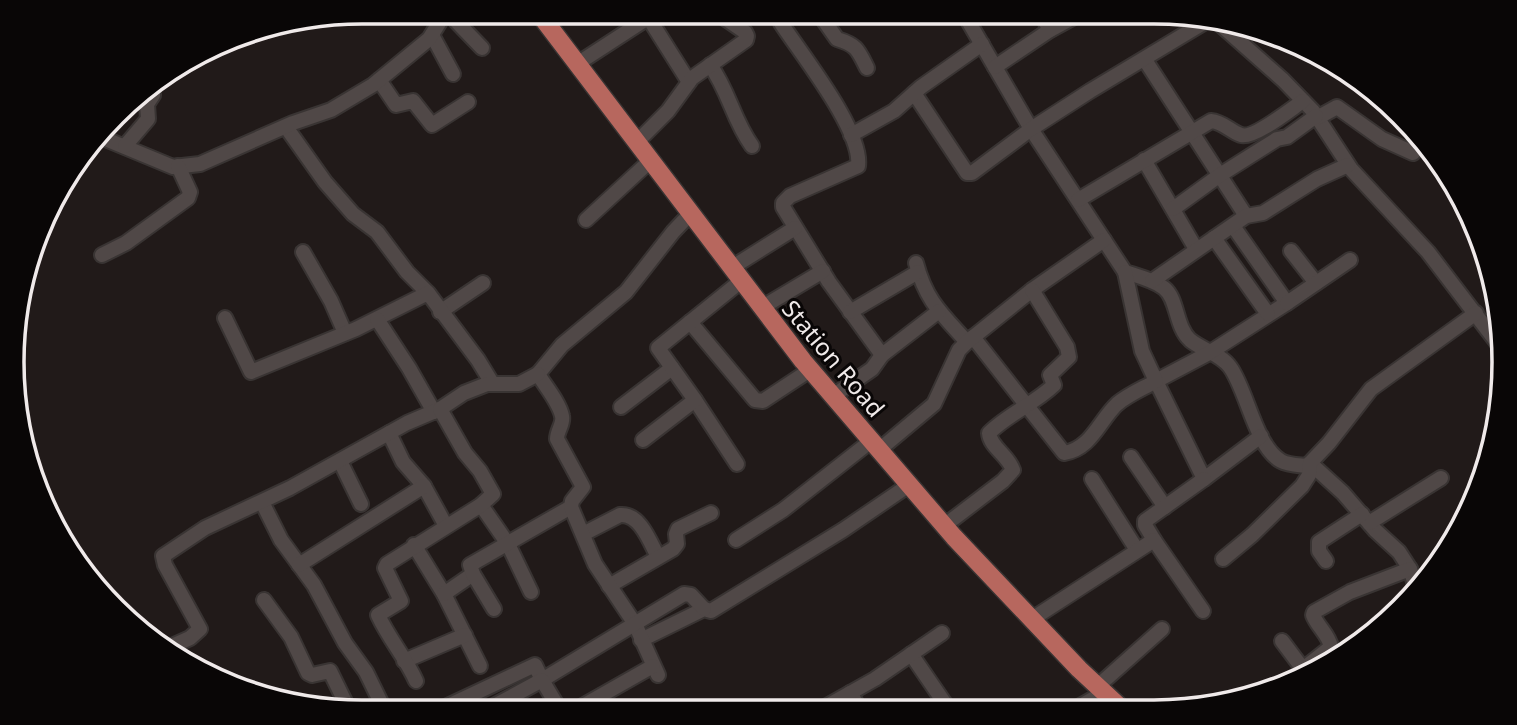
<svg xmlns="http://www.w3.org/2000/svg" width="1517" height="725" viewBox="0 0 1517 725" font-family="'Noto Sans',sans-serif">
<style>
.lines{fill:none;stroke-linecap:round;stroke-linejoin:round}
.minor-casing{stroke:#393433;stroke-width:18}
.major-casing{stroke:#393433;stroke-width:21}
.minor{stroke:#504847;stroke-width:14}
.major{stroke:#b7675e;stroke-width:18}
.labels{text-anchor:middle;dominant-baseline:central;stroke-width:6;stroke-linejoin:round;paint-order:stroke}
.street-label{font-size:24px;fill:#f0eaea;stroke:#090606}
.rim{fill:none;stroke:#f0eaea;stroke-width:3.5}
</style>
<rect width="100%" height="100%" fill="#211a19"/>
<g class="lines">
<g class="minor-casing">
<g id="minor">
<path d="M780 12 778 16 781 23C801 54 863 131 858 166L790 196 783 203V207L829 282 882 355"/>
<path d="M818 12 837 39C857 45 858 50 867 68"/>
<path d="M963 12 1031 129 1125 272C1137 276 1154 280 1164 288 1178 299 1175 326 1190 340 1202 350 1221 354 1230 367 1247 390 1255 446 1281 461 1288 465 1298 465 1307 466L1310 463 1343 493 1375 530 1399 552 1410 569 1417 591"/>
<polyline points="1040,12 1050,30"/>
<polyline points="445,14 454,19 482,48"/>
<polyline points="648,17 689,82"/>
<polyline points="1222,26 1283,80 1313,111 1351,169 1428,252 1502,349"/>
<polyline points="432,35 453,74"/>
<polyline points="1145,60 1246,216"/>
<polyline points="577,64 657,12"/>
<path d="M710 65C729 91 733 120 752 146"/>
<polyline points="995,67 1050,30 1083,12"/>
<polyline points="379,80 396,105 413,101 432,125 468,102"/>
<polyline points="914,93 967,173 972,173 1031,129 1090,91 1205,22"/>
<polyline points="1317,118 1337,107 1382,139 1413,153"/>
<polyline points="286,127 325,182 353,214 377,232 407,272 428,293"/>
<polyline points="851,135 894,111 921,87 982,44"/>
<polyline points="103,138 173,167 200,164 293,123 331,110 373,85 429,39 446,12"/>
<polyline points="636,143 668,111 692,78 746,40 747,36 745,32 716,12"/>
<polyline points="125,146 148,119 147,104 153,95 148,86"/>
<polyline points="1144,160 1196,249"/>
<path d="M1078 200 1211 121C1223 122 1230 131 1241 135 1254 139 1291 109 1303 101"/>
<polyline points="1173,209 1220,175 1277,139 1287,137 1316,116"/>
<polyline points="586,220 650,161"/>
<polyline points="1233,226 1287,303 1209,353 1156,381 1204,479 1261,436"/>
<polyline points="1214,238 1268,314"/>
<polyline points="1291,251 1316,283"/>
<polyline points="303,252 331,301 345,333"/>
<polyline points="102,255 126,243 188,198 190,192 178,166"/>
<path d="M916 263C926 301 942 314 967 342"/>
<polyline points="731,268 795,228"/>
<polyline points="1152,281 1246,216 1263,213 1317,179 1348,165"/>
<polyline points="1287,303 1350,260"/>
<polyline points="761,308 823,271"/>
<polyline points="440,312 483,283"/>
<polyline points="850,312 918,272"/>
<polyline points="225,318 251,372 356,329 428,293 478,360 492,383"/>
<polyline points="377,319 409,368 434,412"/>
<polyline points="690,322 755,400 763,401 810,370"/>
<path d="M973 337 1064 453C1091 449 1099 421 1117 404 1129 394 1142 389 1156 381L1142 351 1125 272"/>
<polyline points="833,396 872,369 882,355 939,311"/>
<polyline points="695,400 737,464"/>
<polyline points="621,407 672,368"/>
<polyline points="389,433 403,462 424,486 446,526"/>
<polyline points="643,440 695,400 658,348 741,281"/>
<polyline points="879,450 934,404 959,350 967,342 1032,290 1104,240"/>
<polyline points="1131,457 1165,507"/>
<polyline points="340,461 361,504"/>
<polyline points="1092,479 1137,550"/>
<polyline points="262,502 281,540 314,585 345,643 366,672 386,713"/>
<polyline points="481,505 508,544 531,592"/>
<polyline points="1369,523 1441,478"/>
<path d="M944 526 1003 481 1013 470C1008 455 990 447 989 433 1008 414 1034 404 1054 385L1050 375 1069 357 1067 347 1032 290"/>
<path d="M583 534 620 515C640 513 650 542 658 557"/>
<polyline points="736,540 783,510 871,441"/>
<polyline points="1154,540 1145,525 1145,521 1204,479"/>
<polyline points="414,545 444,594 480,666"/>
<polyline points="1223,559 1252,535 1302,486 1309,475 1310,463 1329,443 1371,389 1476,313"/>
<polyline points="1326,561 1319,551 1319,542 1362,514"/>
<polyline points="299,565 424,486"/>
<polyline points="609,586 673,549 677,544 676,534 678,529 711,513"/>
<polyline points="444,594 473,574"/>
<polyline points="264,600 291,637 308,673 312,675 330,671 349,710"/>
<polyline points="494,609 473,574 470,565 571,507"/>
<polyline points="1032,619 1154,540 1203,611"/>
<polyline points="641,640 704,609 711,611 843,530 909,485"/>
<polyline points="1282,641 1303,669"/>
<polyline points="170,647 190,638 200,629 165,565 163,556 205,528 290,488 407,423 440,409"/>
<polyline points="911,654 950,711"/>
<polyline points="404,661 465,635"/>
<path d="M658 675 635 624 595 564 571 507 572 501 583 487 557 439C557 430 564 424 562 416 559 402 545 386 538 374L562 345 626 292 673 232 690 214"/>
<path d="M1307 675 1303 669 1331 647C1329 635 1317 626 1313 615L1314 612 1350 592 1410 569"/>
<path d="M416 681C406 658 389 639 378 615L401 601 385 568 387 564 481 505 493 494 480 471 465 453 440 409 464 393 487 384H519L538 374"/>
<polyline points="1098,686 1162,629"/>
<polyline points="850,693 861,711"/>
<polyline points="1073,710 1105,692"/>
<polyline points="818,711 875,679 942,633"/>
<polyline points="435,712 535,665 542,680 684,594 691,595 704,609"/>
<polyline points="483,712 542,680 558,707 566,712"/>
<polyline points="572,712 653,666"/>
</g>
</g>
<g class="major-casing">
<polyline id="major" points="538,12 803,361 954,537 1079,669 1123,710"/>
</g>
<use href="#minor" class="minor"/>
<use href="#major" class="major"/>
</g>
<g class="labels">
<g class="street-label">
<text transform="translate(834 358) rotate(50)">Station Road</text>
</g>
</g>
<path d="M0 0H1517V725H0ZM362 24H1154A338 338 0 0 1 1492 362V362A338 338 0 0 1 1154 700H362A338 338 0 0 1 24 362V362A338 338 0 0 1 362 24Z" fill="#090606" fill-rule="evenodd"/>
<path class="rim" d="M362 24H1154A338 338 0 0 1 1492 362V362A338 338 0 0 1 1154 700H362A338 338 0 0 1 24 362V362A338 338 0 0 1 362 24Z"/>
</svg>
